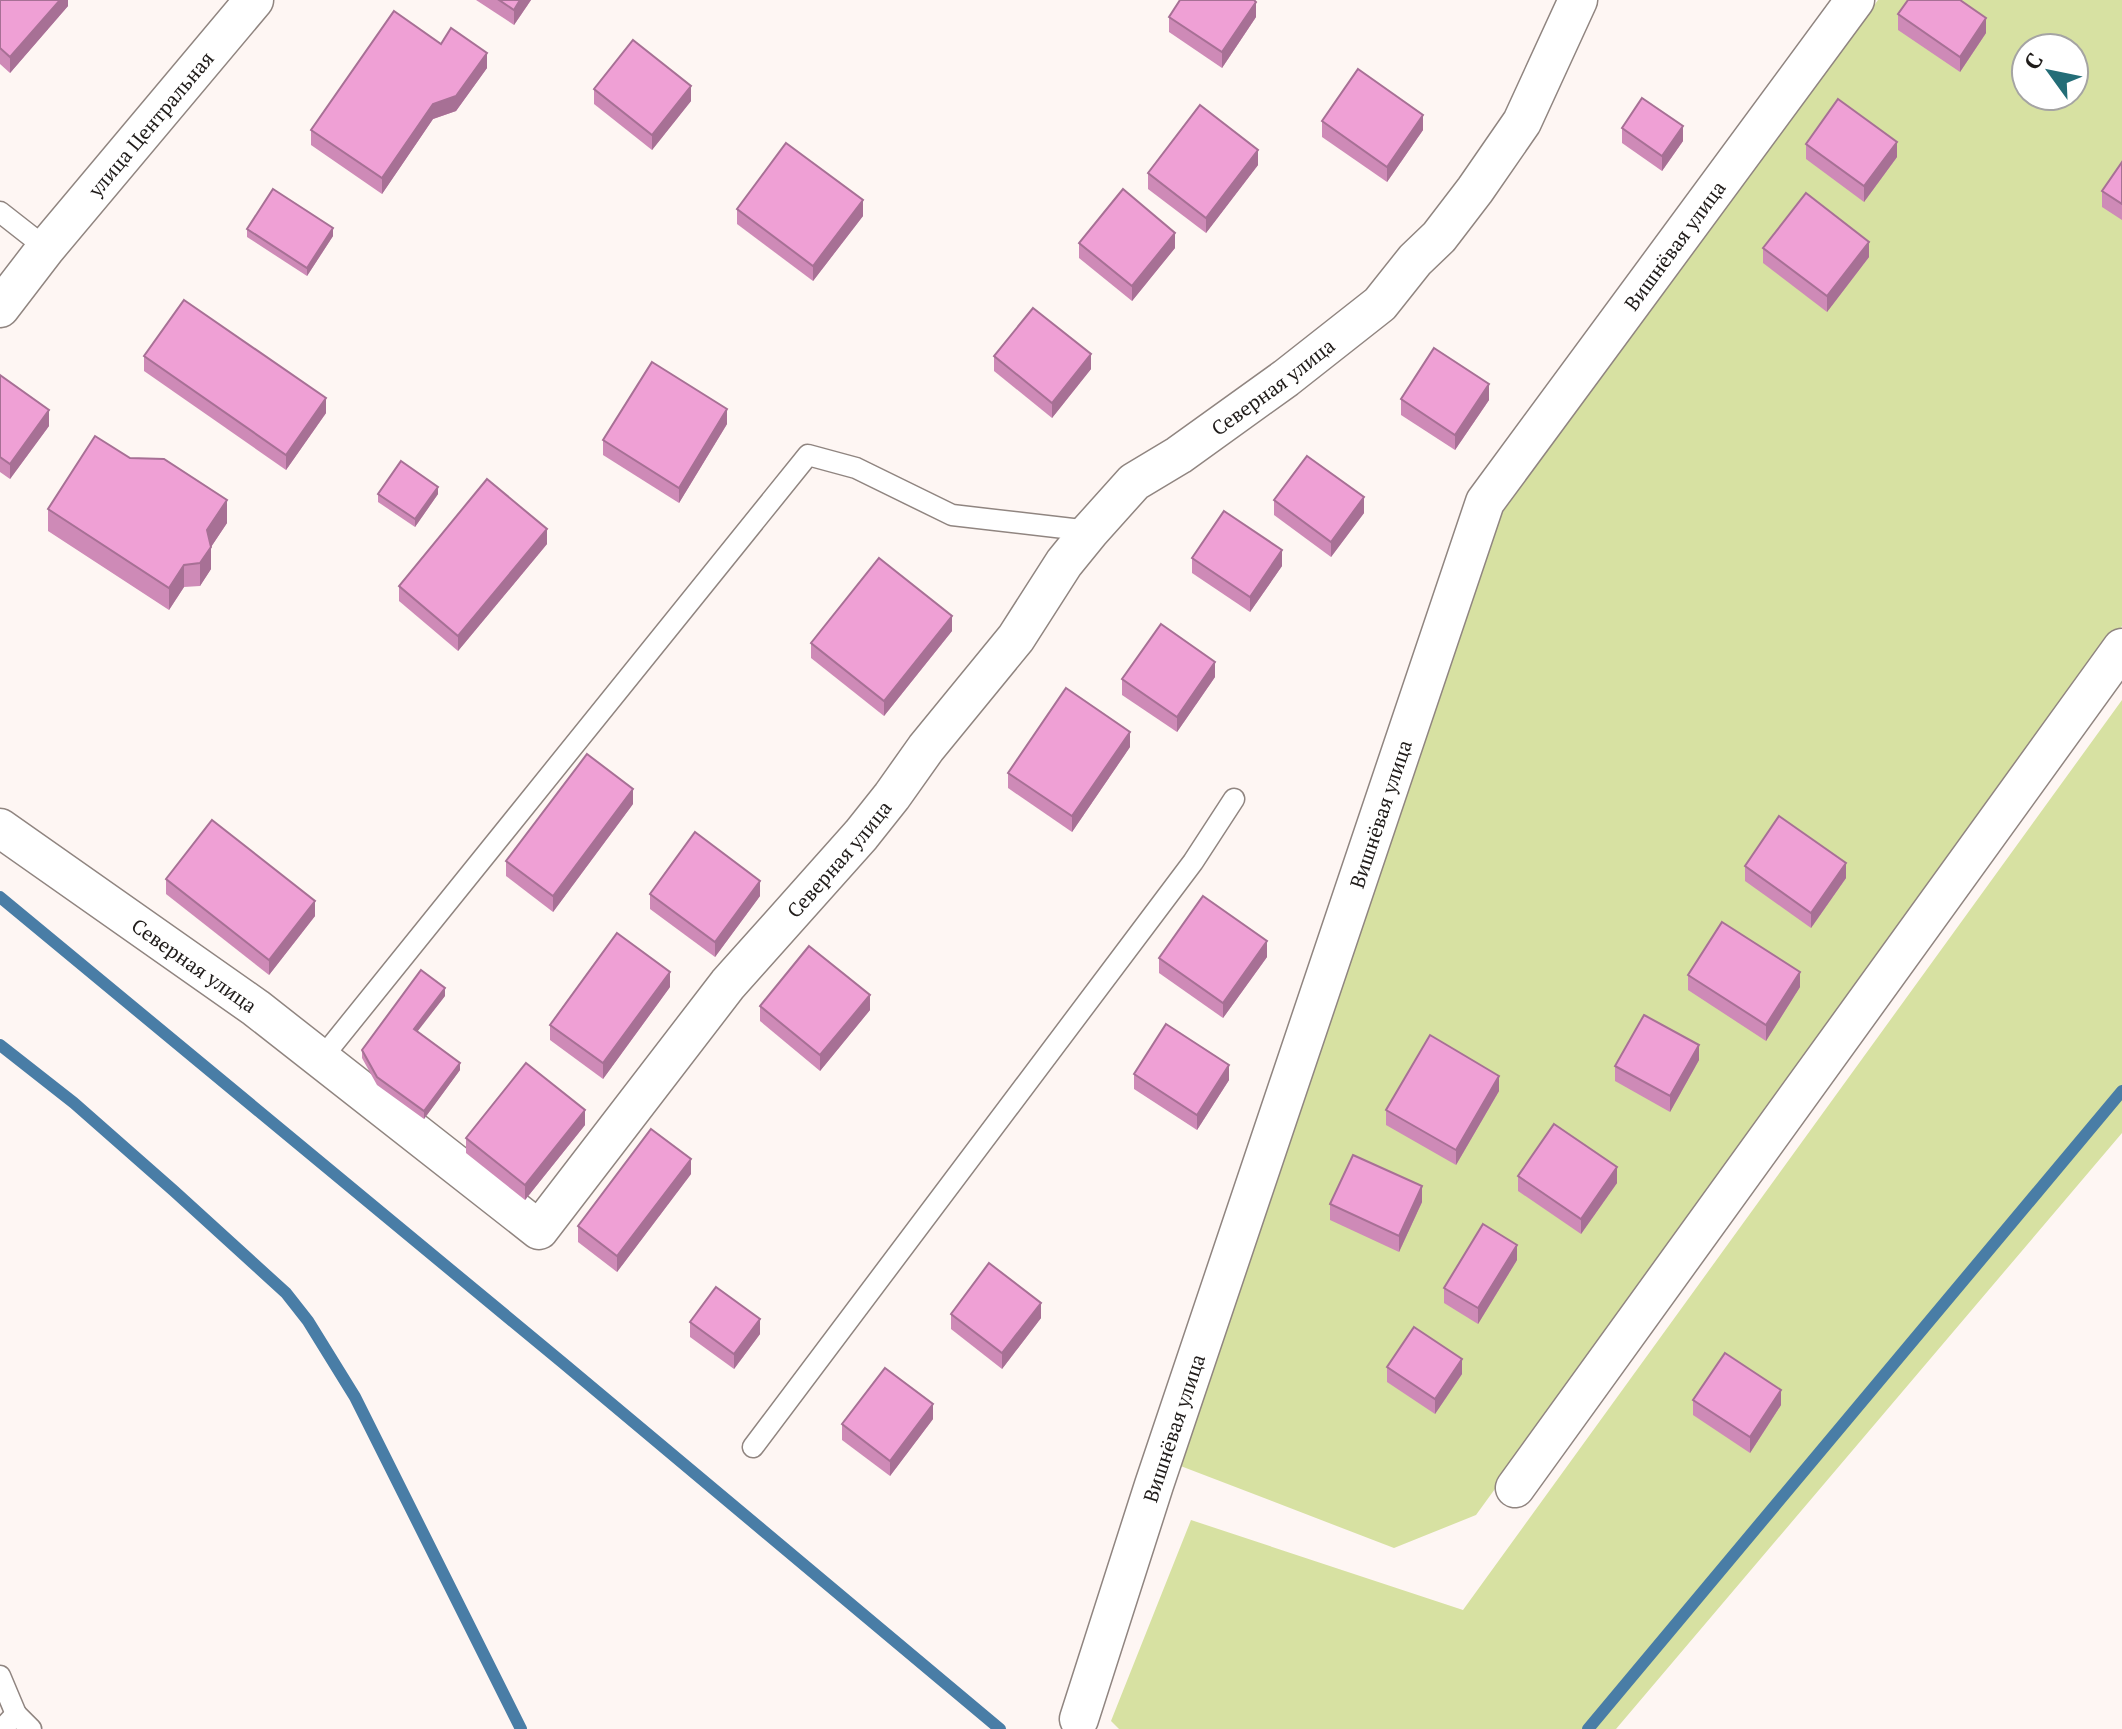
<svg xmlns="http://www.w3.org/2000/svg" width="2122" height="1729" viewBox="0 0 2122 1729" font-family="'PT Serif',serif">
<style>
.green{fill:#d7e1a2;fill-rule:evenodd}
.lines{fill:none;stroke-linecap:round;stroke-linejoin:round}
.stream{stroke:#497da6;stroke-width:12}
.service-casing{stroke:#908580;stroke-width:23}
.minor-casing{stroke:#908580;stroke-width:41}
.service{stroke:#fff;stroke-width:20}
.minor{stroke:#fff;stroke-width:38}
.wall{fill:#ce8ab7}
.shaded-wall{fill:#a77095}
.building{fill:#efa0d5;stroke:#a77095;stroke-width:2}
.labels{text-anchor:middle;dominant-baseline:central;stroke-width:6;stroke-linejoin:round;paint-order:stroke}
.street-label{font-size:20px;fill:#1f1b19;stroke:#fff}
</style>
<rect width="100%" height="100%" fill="#fef6f3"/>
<g class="green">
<path d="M1878 0H2122V626L1476 1515 1394 1548 1178 1465 1504 506ZM2026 48H2074V96H2026Z"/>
<polygon points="2122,700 2122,1133 1616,1729 1119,1729 1111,1721 1191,1520 1463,1610"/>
</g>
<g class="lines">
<g class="stream">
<polyline points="0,897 563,1363 1000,1729"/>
<polyline points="0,1045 74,1103 174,1191 286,1293 308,1321 355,1397 521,1729"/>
<polyline points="1588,1729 2122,1091"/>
</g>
<g class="service-casing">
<g id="service">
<polyline points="0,212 46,248"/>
<polyline points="321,1059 808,455 856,468 952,515 1090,531"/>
<polyline points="753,1447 1193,862 1234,799"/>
<polyline points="0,1676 16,1714"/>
<polyline points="2,1729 16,1714 31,1729"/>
</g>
</g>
<g class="minor-casing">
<g id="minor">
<path id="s1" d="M0 308 46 248 254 0"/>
<path id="s2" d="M0 828 256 1008 539 1230 728 984 861 835 892 796 926 748 1016 638 1064 563 1090 531 1134 482 1179 455 1286 378 1380 304 1415 260 1439 237 1475 190 1522 122 1578 0"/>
<polyline points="1515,1488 2122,648"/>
<path id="s3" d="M1079 1719 1154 1485 1485 502 1855 0"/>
</g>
</g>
<use href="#service" class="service"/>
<use href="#minor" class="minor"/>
</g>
<g class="wall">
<polygon points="0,0 68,0 68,6 10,73 0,64"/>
<polygon points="476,0 531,0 514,25"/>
<polygon points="1898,14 1986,33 1960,72 1898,30"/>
<polygon points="1169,17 1256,17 1222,68 1169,32"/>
<polygon points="441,44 487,68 456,111 433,119 382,194 311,145 311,130"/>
<polygon points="594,89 691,101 652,150 594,104"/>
<polygon points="1322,121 1423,130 1387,182 1322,137"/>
<polygon points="1622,128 1683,141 1662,171 1622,143"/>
<polygon points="1806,144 1897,157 1864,202 1806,159"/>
<polygon points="2122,162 2122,220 2102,207 2102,191"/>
<polygon points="1258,165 1206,233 1148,189 1148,173"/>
<polygon points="737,209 863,216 813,281 737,224"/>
<polygon points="247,229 333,236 307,276 247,237"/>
<polygon points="1079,243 1175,248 1132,301 1079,258"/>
<polygon points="1763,248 1869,257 1827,312 1763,263"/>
<polygon points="144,356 326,413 286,470 144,371"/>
<polygon points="994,356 1091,369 1052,418 994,371"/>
<polygon points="0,375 49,426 10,479 0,472"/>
<polygon points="1401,399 1489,400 1455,450 1401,415"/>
<polygon points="727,424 679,503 603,455 603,440"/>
<polygon points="378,494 438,494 415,527 378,502"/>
<polygon points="1274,500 1364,513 1331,557 1274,515"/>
<polygon points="48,509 227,523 211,547 211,569 200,586 184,587 169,610 48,531"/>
<polygon points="547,544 458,651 399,601 399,586"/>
<polygon points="1192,558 1282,566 1250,612 1192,573"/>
<polygon points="952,631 884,716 811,658 811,643"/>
<polygon points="1215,677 1177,732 1122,695 1122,679"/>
<polygon points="1130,747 1072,832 1008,788 1008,773"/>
<polygon points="633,804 553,912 506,876 506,861"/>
<polygon points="1745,866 1846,878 1811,928 1745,881"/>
<polygon points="166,879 315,916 269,975 166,894"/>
<polygon points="650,894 760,896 715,957 650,909"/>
<polygon points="1267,957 1223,1018 1159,973 1159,958"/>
<polygon points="1688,975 1800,987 1766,1041 1688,990"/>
<polygon points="670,987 603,1079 550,1040 550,1025"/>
<polygon points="445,996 417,1031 460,1070 424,1119 377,1085 362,1058 362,1050"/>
<polygon points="760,1006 870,1010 820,1071 760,1021"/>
<polygon points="1699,1060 1670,1112 1615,1081 1615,1066"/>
<polygon points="1134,1074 1229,1080 1197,1130 1134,1089"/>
<polygon points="1499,1091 1456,1165 1386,1125 1386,1110"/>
<polygon points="585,1125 525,1200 466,1153 466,1138"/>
<polygon points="691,1174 617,1272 578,1242 578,1226"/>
<polygon points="1518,1176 1617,1183 1581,1234 1518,1191"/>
<polygon points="1422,1202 1399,1252 1330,1220 1330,1204"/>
<polygon points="1517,1260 1478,1324 1444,1303 1444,1288"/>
<polygon points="951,1314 1041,1318 1002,1369 951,1329"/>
<polygon points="690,1322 760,1334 734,1369 690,1337"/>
<polygon points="1387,1367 1462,1374 1435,1414 1387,1382"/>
<polygon points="1693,1400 1781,1405 1750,1453 1693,1415"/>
<polygon points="933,1419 890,1476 842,1440 842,1424"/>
</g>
<g class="shaded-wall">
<polygon points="60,0 68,0 68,6 10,73 10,57"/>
<polygon points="520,0 531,0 514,25 514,10"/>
<polygon points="1256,2 1256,17 1222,68 1222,52"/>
<polygon points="1986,18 1986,33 1960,72 1960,57"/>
<polygon points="487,53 487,68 456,111 433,119 382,194 382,178 433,104"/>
<polygon points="691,86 691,101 652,150 652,135"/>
<polygon points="1423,115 1423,130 1387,182 1387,167"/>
<polygon points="1683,126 1683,141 1662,171 1662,156"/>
<polygon points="1897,142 1897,157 1864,202 1864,186"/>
<polygon points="1258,150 1258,165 1206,233 1206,218"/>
<polygon points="863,200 863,216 813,281 813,266"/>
<polygon points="333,228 333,236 307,276 307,268"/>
<polygon points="1175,233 1175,248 1132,301 1132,286"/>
<polygon points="1869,242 1869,257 1827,312 1827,296"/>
<polygon points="1091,354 1091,369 1052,418 1052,403"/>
<polygon points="1489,384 1489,400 1455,450 1455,435"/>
<polygon points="326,398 326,413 286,470 286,455"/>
<polygon points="727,409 727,424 679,503 679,488"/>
<polygon points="49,410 49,426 10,479 10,464"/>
<polygon points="438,487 438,494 415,527 415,519"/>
<polygon points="1364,497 1364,513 1331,557 1331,542"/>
<polygon points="227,500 227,523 211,547 211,569 200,586 200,563 207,530"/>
<polygon points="547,529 547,544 458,651 458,636"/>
<polygon points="1282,550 1282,566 1250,612 1250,597"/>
<polygon points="184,565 184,587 169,610 169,588"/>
<polygon points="952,616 952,631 884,716 884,701"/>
<polygon points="1215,662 1215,677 1177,732 1177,717"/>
<polygon points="1130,732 1130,747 1072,832 1072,816"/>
<polygon points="633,789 633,804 553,912 553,896"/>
<polygon points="1846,863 1846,878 1811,928 1811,913"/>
<polygon points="760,881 760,896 715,957 715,942"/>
<polygon points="315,901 315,916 269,975 269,960"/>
<polygon points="1267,941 1267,957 1223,1018 1223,1003"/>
<polygon points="670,972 670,987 603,1079 603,1063"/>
<polygon points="1800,972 1800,987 1766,1041 1766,1025"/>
<polygon points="445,988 445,996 414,1036 414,1029"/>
<polygon points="870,995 870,1010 820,1071 820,1055"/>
<polygon points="1699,1045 1699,1060 1670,1112 1670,1096"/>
<polygon points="460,1063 460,1070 424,1119 424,1111"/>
<polygon points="1229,1065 1229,1080 1197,1130 1197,1115"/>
<polygon points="1499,1076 1499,1091 1456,1165 1456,1150"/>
<polygon points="585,1110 585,1125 525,1200 525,1185"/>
<polygon points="691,1159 691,1174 617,1272 617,1256"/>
<polygon points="1617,1167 1617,1183 1581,1234 1581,1219"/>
<polygon points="1422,1186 1422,1202 1399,1252 1399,1236"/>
<polygon points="1517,1245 1517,1260 1478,1324 1478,1308"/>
<polygon points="1041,1303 1041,1318 1002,1369 1002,1353"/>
<polygon points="760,1319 760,1334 734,1369 734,1354"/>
<polygon points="1462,1359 1462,1374 1435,1414 1435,1399"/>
<polygon points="1781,1390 1781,1405 1750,1453 1750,1437"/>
<polygon points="933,1404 933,1419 890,1476 890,1461"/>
</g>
<g class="building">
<polygon points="0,0 60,0 10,57 0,48"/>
<polygon points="499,0 520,0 514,10"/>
<polygon points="1180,0 1254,0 1256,2 1222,52 1169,17"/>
<polygon points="1908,0 1960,0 1986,18 1960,57 1898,14"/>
<polygon points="394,11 441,44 451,28 487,53 456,96 433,104 382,178 311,130"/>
<polygon points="633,40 691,86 652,135 594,89"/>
<polygon points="1358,69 1423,115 1387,167 1322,121"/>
<polygon points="1642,98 1683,126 1662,156 1622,128"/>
<polygon points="1838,99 1897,142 1864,186 1806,144"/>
<polygon points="1200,105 1258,150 1206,218 1148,173"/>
<polygon points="786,143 863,200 813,266 737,209"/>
<polygon points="2122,162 2122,204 2102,191"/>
<polygon points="273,189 333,228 307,268 247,229"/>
<polygon points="1123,189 1175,233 1132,286 1079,243"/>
<polygon points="1806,193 1869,242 1827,296 1763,248"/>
<polygon points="184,300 326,398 286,455 144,356"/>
<polygon points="1033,308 1091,354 1052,403 994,356"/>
<polygon points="1434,348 1489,384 1455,435 1401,399"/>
<polygon points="652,362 727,409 679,488 603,440"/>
<polygon points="0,375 49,410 10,464 0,457"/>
<polygon points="95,436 130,458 164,459 227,500 207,530 211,547 200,563 184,565 169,588 48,509"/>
<polygon points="1307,456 1364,497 1331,542 1274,500"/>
<polygon points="401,461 438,487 415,519 378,494"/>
<polygon points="487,479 547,529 458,636 399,586"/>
<polygon points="1224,511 1282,550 1250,597 1192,558"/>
<polygon points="879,558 952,616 884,701 811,643"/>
<polygon points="1161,624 1215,662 1177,717 1122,679"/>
<polygon points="1066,688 1130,732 1072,816 1008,773"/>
<polygon points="587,754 633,789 553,896 506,861"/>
<polygon points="1779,816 1846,863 1811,913 1745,866"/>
<polygon points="212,820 315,901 269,960 166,879"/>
<polygon points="695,832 760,881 715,942 650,894"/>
<polygon points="1203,896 1267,941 1223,1003 1159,958"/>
<polygon points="1722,922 1800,972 1766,1025 1688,975"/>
<polygon points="617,933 670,972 603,1063 550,1025"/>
<polygon points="809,946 870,995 820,1055 760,1006"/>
<polygon points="421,970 445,988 414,1029 460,1063 424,1111 377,1077 362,1050"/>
<polygon points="1644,1015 1699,1045 1670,1096 1615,1066"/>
<polygon points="1166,1024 1229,1065 1197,1115 1134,1074"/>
<polygon points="1430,1035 1499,1076 1456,1150 1386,1110"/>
<polygon points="526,1063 585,1110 525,1185 466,1138"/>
<polygon points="1554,1124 1617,1167 1581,1219 1518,1176"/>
<polygon points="651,1129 691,1159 617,1256 578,1226"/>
<polygon points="1353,1155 1422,1186 1399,1236 1330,1204"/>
<polygon points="1483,1224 1517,1245 1478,1308 1444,1288"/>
<polygon points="989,1263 1041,1303 1002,1353 951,1314"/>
<polygon points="716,1287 760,1319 734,1354 690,1322"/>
<polygon points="1414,1327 1462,1359 1435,1399 1387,1367"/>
<polygon points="1725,1353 1781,1390 1750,1437 1693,1400"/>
<polygon points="885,1368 933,1404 890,1461 842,1424"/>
</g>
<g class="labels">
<g class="street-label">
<text stroke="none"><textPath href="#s1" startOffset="238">улица Центральная</textPath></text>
<text stroke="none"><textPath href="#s3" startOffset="1602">Вишнёвая улица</textPath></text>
<text stroke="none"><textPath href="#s2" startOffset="1798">Северная улица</textPath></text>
<text stroke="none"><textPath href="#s3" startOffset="954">Вишнёвая улица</textPath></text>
<text stroke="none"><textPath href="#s2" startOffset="1150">Северная улица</textPath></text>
<text stroke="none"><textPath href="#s2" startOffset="238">Северная улица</textPath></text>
<text stroke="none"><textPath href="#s3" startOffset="306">Вишнёвая улица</textPath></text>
</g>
</g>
<g transform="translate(2050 72) rotate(303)"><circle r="38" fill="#ffffff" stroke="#a5a4a3" stroke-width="2"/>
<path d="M0-6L14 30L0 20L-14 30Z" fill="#236d77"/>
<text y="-12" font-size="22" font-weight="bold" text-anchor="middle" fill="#1f1b19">С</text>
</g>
</svg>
